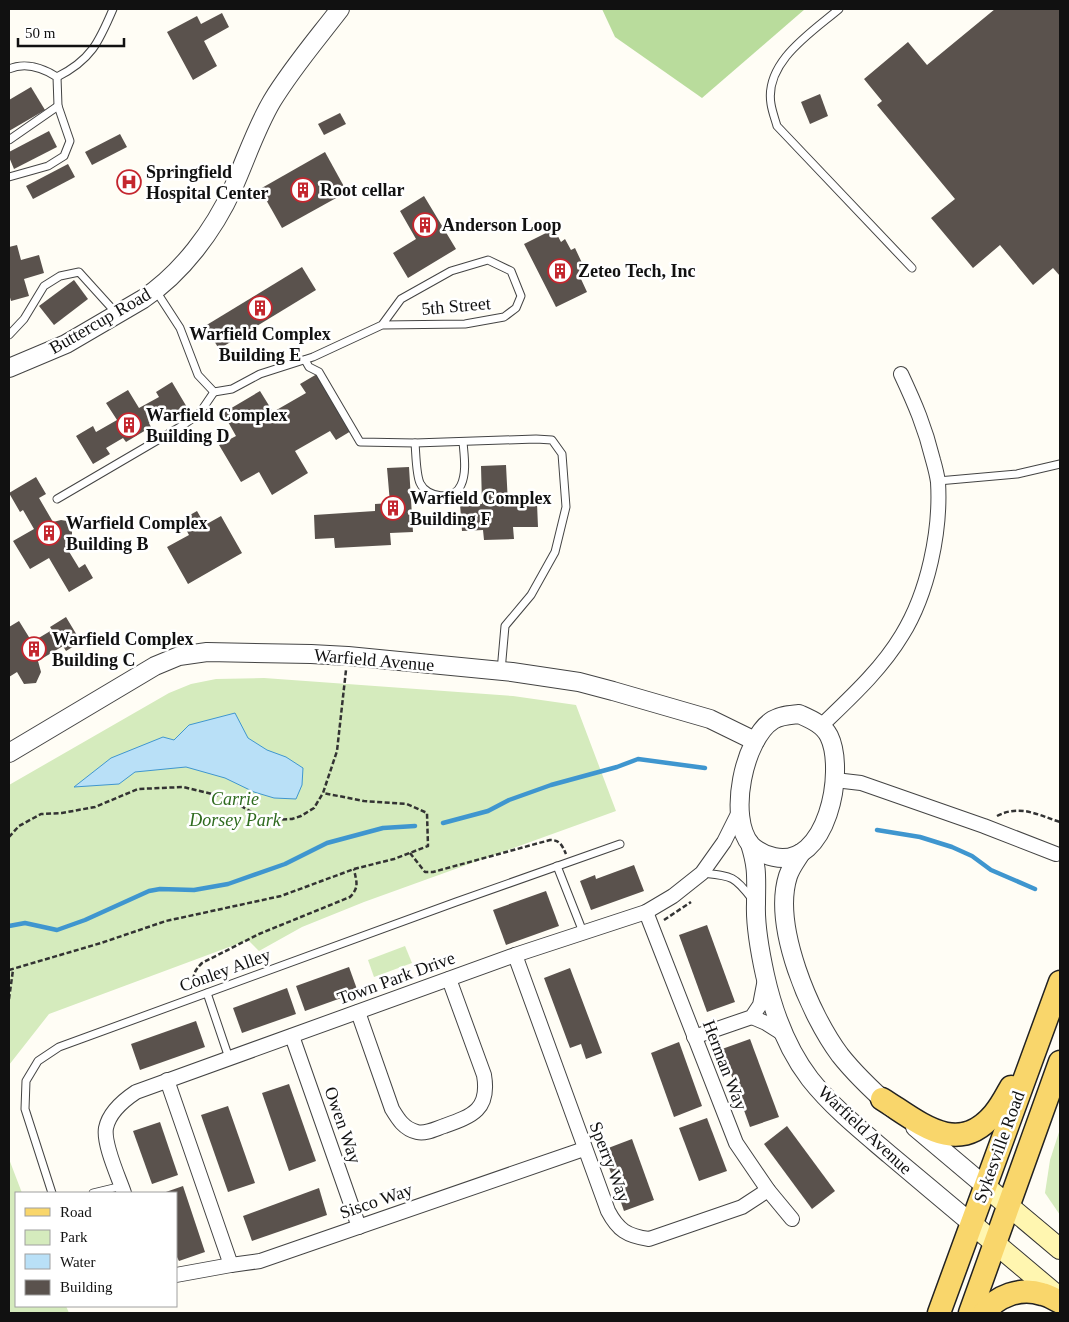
<svg xmlns="http://www.w3.org/2000/svg" width="1069" height="1322" viewBox="0 0 1069 1322" font-family="Georgia,serif">
<style>
.green{fill:#d5ebbd}
.forest{fill:#b9dc9c}
.water{fill:#b9e0f7;stroke:#3f96cf}
.lines{fill:none;stroke-linecap:round;stroke-linejoin:round}
.stream{stroke:#3f96cf;stroke-width:4.5}
.building{fill:#5a524d}
.service-casing{stroke:#444;stroke-width:9}
.minor-casing{stroke:#444;stroke-width:16}
.tertiary-casing{stroke:#444;stroke-width:20}
.secondary-casing{stroke:#333;stroke-width:22}
.primary-casing{stroke:#222;stroke-width:25}
.path{stroke:#333;stroke-width:2.5;stroke-dasharray:5 2.5;stroke-linecap:butt}
.service{stroke:#fff;stroke-width:7}
.minor{stroke:#fff;stroke-width:14}
.tertiary{stroke:#fff;stroke-width:18}
.secondary{stroke:#fff6b0;stroke-width:20}
.primary{stroke:#f9d66b;stroke-width:22}
.labels{text-anchor:middle;dominant-baseline:central;stroke-width:5;stroke-linejoin:round;paint-order:stroke}
.poi-label{font-size:18px;font-weight:bold;fill:#111;stroke:#fff;text-anchor:start}
.street-label{font-size:18px;fill:#111;stroke:#fff}
.park-label{font-size:18px;font-style:italic;fill:#2f6b1f;stroke:#fff}
</style>
<rect width="100%" height="100%" fill="#fffdf5"/>
<g class="green">
<polygon points="264,678 513,696 576,705 616,811 364,902 302,927 259,951 248,940 49,1014 9,1065 9,785 169,693 191,684 216,679"/>
<polygon points="405,946 412,963 374,977 368,960"/>
<polygon points="1060,1129 1060,1215 1045,1193 1050,1160"/>
<polygon points="9,1159 22,1193 16,1193 16,1306 66,1306 69,1313 9,1313"/>
</g>
<polygon class="forest" points="602,9 805,9 702,98 615,37"/>
<polygon class="water" points="235,713 248,738 267,750 286,757 303,768 302,785 296,799 274,798 254,792 225,778 186,767 135,772 119,784 74,787 111,758 163,737 174,740 189,725"/>
<g class="lines">
<g class="stream">
<polyline points="443,823 488,811 509,800 551,785 617,767 638,759 705,768"/>
<polyline points="877,830 920,837 952,847 972,856 991,870 1035,889"/>
<polyline points="9,926 25,923 57,930 85,920 149,891 160,889 194,890 228,884 285,864 327,843 383,828 415,826"/>
</g>
</g>
<g class="building">
<polygon points="995,9 1060,9 1060,276 1053,268 1033,285 1000,245 973,268 931,218 955,199 877,105 882,101 864,79 908,42 927,65"/>
<polygon points="222,13 229,27 204,41 217,66 193,80 167,32 197,16 201,24"/>
<polygon points="31,87 45,110 9,131 9,100"/>
<polygon points="820,94 828,116 810,124 801,102"/>
<polygon points="340,113 346,124 324,135 318,124"/>
<polygon points="49,131 57,147 14,169 9,157 9,152"/>
<polygon points="120,134 127,147 92,165 85,152"/>
<polygon points="325,152 347,192 282,228 260,189"/>
<polygon points="68,164 75,177 33,199 26,186"/>
<polygon points="424,196 456,249 408,278 393,253 416,239 400,211"/>
<polygon points="554,229 561,242 565,239 571,250 575,248 582,263 579,265 585,277 581,279 587,292 556,307 524,244"/>
<polygon points="17,245 21,260 39,255 44,273 24,279 29,296 11,301 9,294 9,247"/>
<polygon points="302,267 316,290 219,349 205,326"/>
<polygon points="74,280 88,299 54,325 39,306"/>
<polygon points="317,374 351,431 336,440 330,431 295,451 308,473 272,495 259,472 241,482 219,445 236,436 223,413 260,391 273,412 306,393 300,384"/>
<polygon points="172,382 188,409 172,419 168,412 149,423 151,427 126,442 123,438 106,448 110,454 93,464 76,436 93,426 96,432 117,420 106,403 128,390 139,408 159,397 156,392"/>
<polygon points="506,465 508,504 537,503 538,527 513,527 514,539 484,540 483,530 462,531 460,504 482,504 481,466"/>
<polygon points="409,467 413,532 390,533 391,545 335,548 334,538 315,539 314,515 375,511 375,504 390,503 387,468"/>
<polygon points="36,477 46,494 39,498 53,522 61,520 67,521 72,529 72,537 65,545 79,568 85,564 93,578 69,592 49,558 30,569 13,541 34,529 23,510 20,512 9,493"/>
<polygon points="197,511 205,525 221,516 242,553 188,584 167,547 189,535 181,520"/>
<polygon points="66,617 81,642 66,651 63,646 38,661 41,672 36,683 24,684 17,672 9,677 9,627 19,621 32,642 52,630 50,627"/>
<polygon points="634,865 644,891 591,910 580,881 595,875 596,879"/>
<polygon points="546,891 559,926 506,945 493,910"/>
<polygon points="707,925 735,1002 707,1012 679,935"/>
<polygon points="349,967 358,992 305,1011 296,986"/>
<polygon points="570,968 602,1053 586,1059 581,1044 570,1048 544,978"/>
<polygon points="287,988 296,1014 242,1033 233,1008"/>
<polygon points="196,1021 205,1047 140,1070 131,1044"/>
<polygon points="750,1039 779,1117 750,1127 722,1049"/>
<polygon points="679,1042 702,1106 674,1117 651,1053"/>
<polygon points="289,1084 316,1161 289,1171 262,1093"/>
<polygon points="228,1106 255,1183 228,1192 201,1115"/>
<polygon points="707,1118 727,1171 699,1181 679,1128"/>
<polygon points="160,1122 178,1175 152,1184 133,1131"/>
<polygon points="787,1126 835,1191 812,1209 764,1144"/>
<polygon points="632,1139 654,1200 624,1211 603,1150"/>
<polygon points="183,1186 205,1252 179,1261 176,1255 176,1193 163,1193"/>
<polygon points="319,1188 327,1215 252,1241 243,1216"/>
</g>
<g class="lines">
<g class="service-casing">
<g id="service">
<path d="M839 9C812 32 764 62 771 104 772 111 775 119 777 126L912 268"/>
<path d="M9 69C25 62 43 68 57 77L58 106 70 141 64 156 48 166 9 177"/>
<path d="M57 77C91 60 99 42 113 9"/>
<polyline points="9,140 58,106"/>
<polyline points="156,291 180,328 198,375 214,392 232,389 260,374 313,357 382,325 465,324 504,317 516,308 521,296 511,271 488,260 451,271 401,299 382,325"/>
<polyline points="9,335 24,319 44,286 60,276 79,272 117,314"/>
<polyline points="305,360 309,367 319,372 360,442 415,443 536,439 552,440 562,454 566,507 555,552 531,595 505,626 501,671"/>
<path d="M415 443C416 454 416 474 420 483 427 498 454 501 461 485 467 472 464 455 463 442"/>
<polyline points="938,481 1017,474 1060,464"/>
<polyline points="57,499 180,427 199,414 214,392"/>
<polyline points="557,866 583,932"/>
<path d="M702 873C731 876 734 875 752 899"/>
<polyline points="207,993 229,1058"/>
<polyline points="52,1193 25,1109 26,1081 38,1061 59,1047 456,902 620,844"/>
<polyline points="93,1193 122,1186"/>
</g>
</g>
<g class="minor-casing">
<g id="minor">
<path d="M821 726C850 698 881 670 902 635 928 593 941 531 938 482 937 475 935 467 933 460 925 427 915 404 901 374"/>
<polyline points="835,780 861,783 984,826 1056,854"/>
<polyline points="646,912 736,1143 768,1190 792,1219"/>
<path d="M515 955 608 1211C618 1230 627 1236 649 1239L742 1207 768 1190"/>
<path d="M358 1012 392 1109C398 1119 404 1129 417 1132 426 1134 435 1129 444 1126 472 1116 490 1110 484 1075L449 979"/>
<polyline points="752,1017 766,1023 785,1035"/>
<polyline points="292,1036 359,1227"/>
<polyline points="694,1037 752,1017 760,1005 765,979"/>
<polyline points="167,1080 231,1265"/>
<path d="M124 1193C119 1178 103 1144 106 1128 109 1113 124 1100 136 1092L515 955 646 912 673 896 702 873 724 842 740 810"/>
<polyline points="176,1275 231,1265 260,1261 584,1149"/>
</g>
</g>
<g class="tertiary-casing">
<g id="tertiary">
<path d="M9 368 66 344 143 299C182 273 214 230 233 188 246 159 256 128 272 101 292 68 317 39 340 9"/>
<path d="M799 714C810 719 823 724 829 736 846 771 827 869 774 857 765 855 757 851 751 845 727 818 744 738 773 720 781 715 790 715 799 714Z"/>
<polyline points="9,753 155,666 179,656 207,652 311,654 348,656 512,672 579,682 613,691 710,719 755,741"/>
<path d="M750 844C758 869 756 879 756 904 755 927 760 952 765 975 773 1011 787 1049 810 1079 833 1108 862 1131 890 1155 917 1178 944 1200 971 1223"/>
<path d="M801 853C796 861 791 867 788 876 772 926 810 1015 840 1055 855 1074 873 1091 891 1107"/>
<polyline points="915,1127 985,1186"/>
</g>
</g>
<g class="secondary-casing">
<g id="secondary">
<polyline points="985,1186 1060,1249"/>
<polyline points="971,1223 1060,1298"/>
</g>
</g>
<g class="primary-casing">
<g id="primary">
<path d="M882 1099C919 1122 957 1158 994 1114 1001 1106 1006 1096 1011 1087"/>
<polyline points="939,1313 1060,982"/>
<polyline points="970,1313 1060,1062"/>
<path d="M984 1313C997 1296 1020 1287 1042 1294 1048 1295 1054 1299 1060 1302"/>
</g>
</g>
<g class="path">
<path d="M997 816C1020 804 1038 815 1060 822"/>
<polyline points="9,837 19,826 41,814 62,813 95,807 138,789 183,787 225,797 266,820 292,819 301,816 314,808 323,793 337,751 346,670"/>
<path d="M410 853 425 872H433L550 840C560 840 562 845 566 854"/>
<polyline points="664,920 691,902"/>
<polyline points="9,970 101,943 166,921 281,896 354,869 394,859 428,846 427,813 407,804 364,801 323,793"/>
<path d="M195 987C192 976 194 971 202 963L259 934 350 897C360 887 356 881 354 869"/>
<polyline points="9,999 13,970"/>
</g>
<use href="#service" class="service"/>
<use href="#minor" class="minor"/>
<use href="#tertiary" class="tertiary"/>
<use href="#secondary" class="secondary"/>
<use href="#primary" class="primary"/>
</g>
<defs>
<g id="hospital-ring" transform="scale(1.25)"><circle r="9.5" fill="#fff" stroke="#c4262e" stroke-width="1.5"/><path d="M-5-5h3v3.5h4V-5h3V5h-3V1.5h-4V5h-3Z" fill="#c4262e"/></g>
<g id="building-ring" transform="scale(1.25)"><circle r="9.5" fill="#fff" stroke="#c4262e" stroke-width="1.5"/><path d="M-4-6H4V6H1V3H-1V6H-4ZM-2.5-4.3h1.7v1.8h-1.7ZM.8-4.3h1.7v1.8H.8ZM-2.5-1h1.7V.8h-1.7ZM.8-1h1.7V.8H.8Z" fill="#c4262e"/></g>
</defs>
<g fill-rule="evenodd">
<use href="#hospital-ring" x="129" y="182"/>
<use href="#building-ring" x="303" y="190"/>
<use href="#building-ring" x="425" y="225"/>
<use href="#building-ring" x="560" y="271"/>
<use href="#building-ring" x="260" y="308"/>
<use href="#building-ring" x="129" y="425"/>
<use href="#building-ring" x="393" y="508"/>
<use href="#building-ring" x="49" y="533"/>
<use href="#building-ring" x="34" y="649"/>
</g>
<g class="labels">
<g class="poi-label">
<text x="146" y="172">Springfield<tspan x="146" dy="21">Hospital Center</tspan></text>
<text x="320" y="190">Root cellar</text>
<text x="442" y="225">Anderson Loop</text>
<text x="578" y="271">Zeteo Tech, Inc</text>
<text x="260" y="334" text-anchor="middle">Warfield Complex<tspan x="260" dy="21">Building E</tspan></text>
<text x="146" y="415">Warfield Complex<tspan x="146" dy="21">Building D</tspan></text>
<text x="410" y="498">Warfield Complex<tspan x="410" dy="21">Building F</tspan></text>
<text x="66" y="523">Warfield Complex<tspan x="66" dy="21">Building B</tspan></text>
<text x="52" y="639">Warfield Complex<tspan x="52" dy="21">Building C</tspan></text>
</g>
<g class="street-label">
<text transform="translate(456 306) rotate(-5)">5th Street</text>
<text transform="translate(100 321) rotate(-30)">Buttercup Road</text>
<text transform="translate(374 660) rotate(5)">Warfield Avenue</text>
<text transform="translate(225 970) rotate(-20)">Conley Alley</text>
<text transform="translate(396 978) rotate(-20)">Town Park Drive</text>
<text transform="translate(725 1065) rotate(69)">Herman Way</text>
<text transform="translate(343 1125) rotate(71)">Owen Way</text>
<text transform="translate(865 1130) rotate(43)">Warfield Avenue</text>
<text transform="translate(999 1147) rotate(-70)">Sykesville Road</text>
<text transform="translate(610 1162) rotate(69)">Sperry Way</text>
<text transform="translate(376 1201) rotate(-19)">Sisco Way</text>
</g>
<g class="park-label">
<text x="235" y="799">Carrie<tspan x="235" dy="21">Dorsey Park</tspan></text>
</g>
</g>
<rect width="1069" height="1322" fill="none" stroke="#111111" stroke-width="20"/>
<rect x="15" y="1192" width="162" height="115" fill="#ffffff" stroke="#a0a0a0"/>
<rect x="25" y="1208" width="25" height="8" fill="#f9d66b" stroke="#a0a0a0"/>
<text x="60" y="1217" font-size="15" fill="#111111">Road</text>
<rect x="25" y="1230" width="25" height="15" fill="#d5ebbd" stroke="#a0a0a0"/>
<text x="60" y="1242" font-size="15" fill="#111111">Park</text>
<rect x="25" y="1254" width="25" height="15" fill="#b9e0f7" stroke="#a0a0a0"/>
<text x="60" y="1267" font-size="15" fill="#111111">Water</text>
<rect x="25" y="1280" width="25" height="15" fill="#5a524d" stroke="#a0a0a0"/>
<text x="60" y="1292" font-size="15" fill="#111111">Building</text>
<path d="M18 38v8h106v-8" fill="none" stroke="#111111" stroke-width="2.5"/>
<text x="25" y="38" font-size="15" fill="#111111" stroke="#ffffff" stroke-width="4" paint-order="stroke">50 m</text>
</svg>
